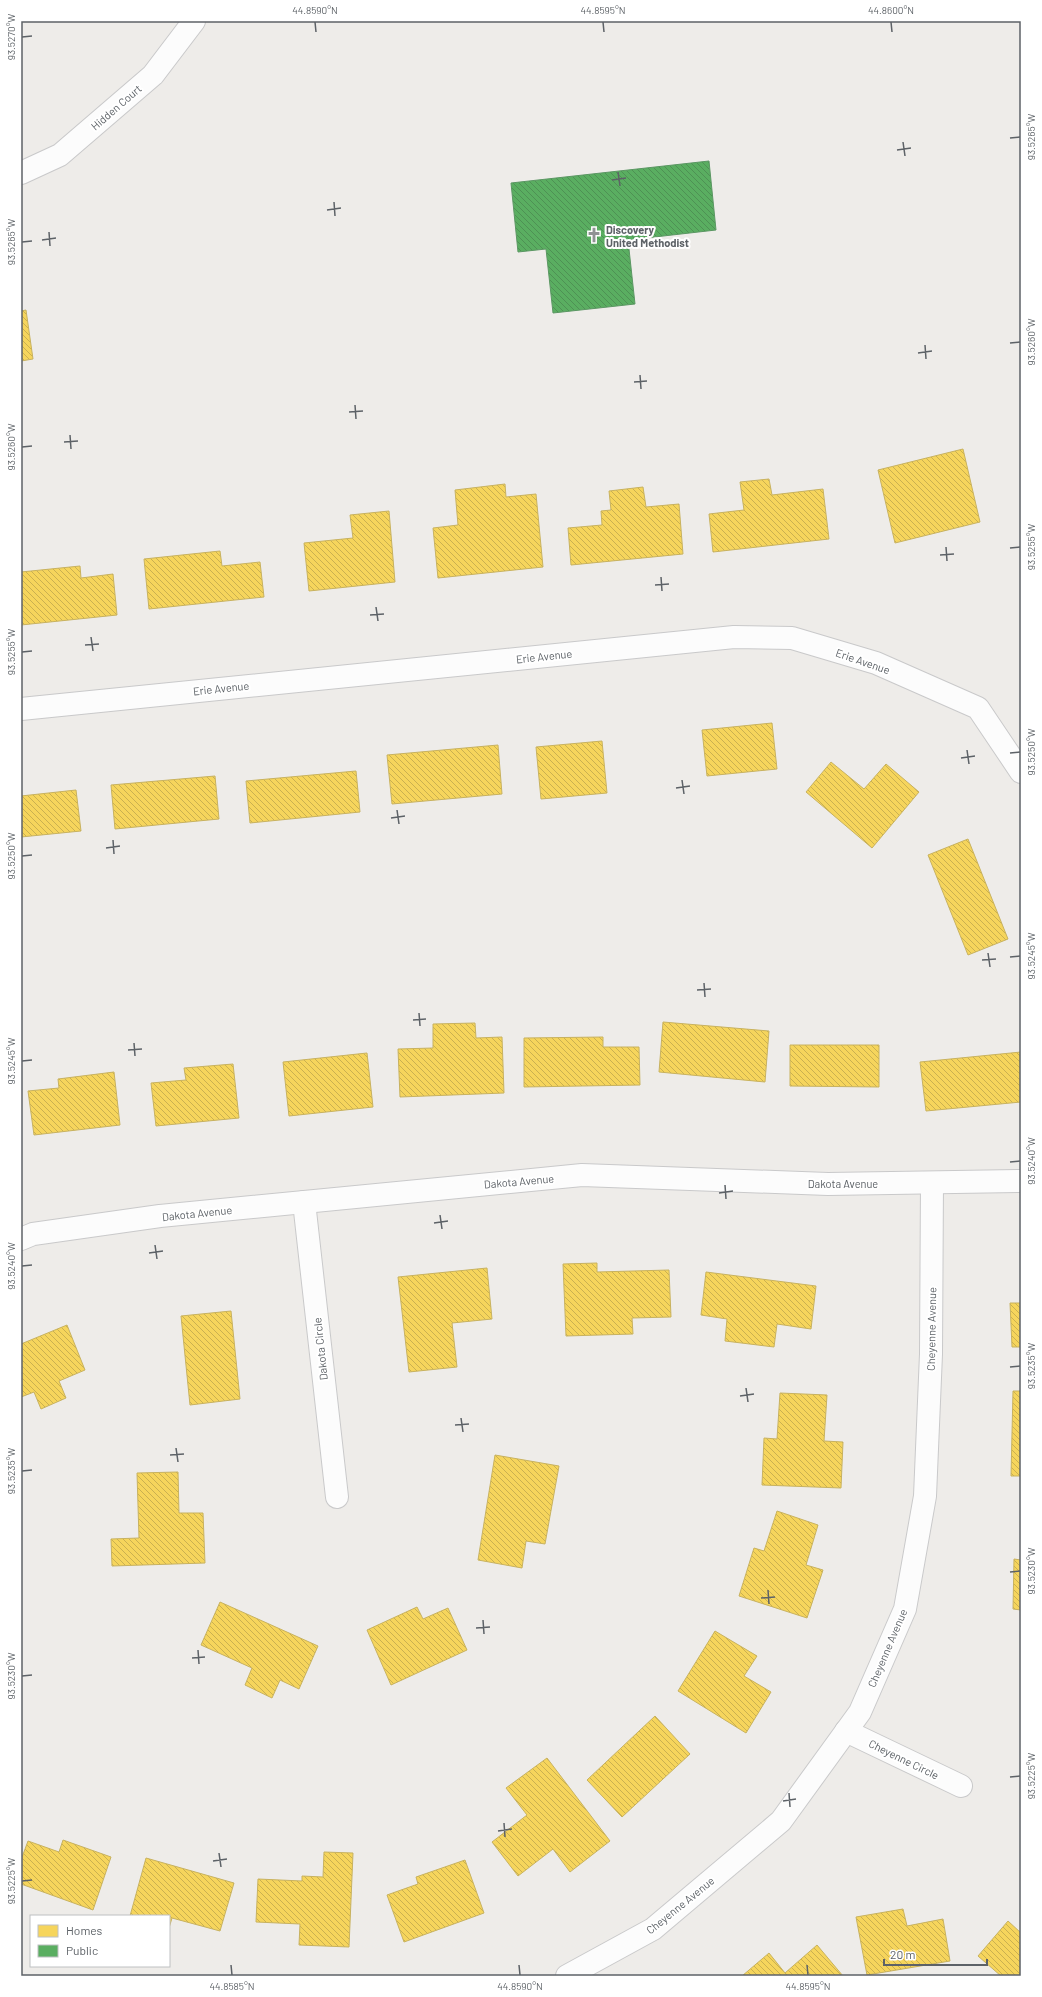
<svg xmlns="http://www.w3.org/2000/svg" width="1042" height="1997" viewBox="0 0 1042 1997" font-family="Barlow,sans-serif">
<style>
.homes{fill:url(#homes-back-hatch);stroke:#c8b25f}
.public{fill:url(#public-back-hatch);stroke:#5b9763}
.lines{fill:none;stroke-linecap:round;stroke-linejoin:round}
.minor-casing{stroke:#c9c9ca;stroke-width:24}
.minor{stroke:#fcfcfc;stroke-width:22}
.ticks{fill:none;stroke:#5d6267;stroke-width:1.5}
.labels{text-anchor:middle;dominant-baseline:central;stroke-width:4;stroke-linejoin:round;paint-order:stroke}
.street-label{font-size:11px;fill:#5d6267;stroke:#fff}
.poi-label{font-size:11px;font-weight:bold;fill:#5d6267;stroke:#fff;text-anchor:start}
.neatline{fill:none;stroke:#5d6267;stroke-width:1.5}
.ticks-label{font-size:10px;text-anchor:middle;fill:#5d6267}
</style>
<defs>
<pattern id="homes-back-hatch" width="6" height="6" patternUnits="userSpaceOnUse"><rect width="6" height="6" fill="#f6d55c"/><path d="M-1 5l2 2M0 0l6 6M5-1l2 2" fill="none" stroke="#cab050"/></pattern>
<pattern id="public-back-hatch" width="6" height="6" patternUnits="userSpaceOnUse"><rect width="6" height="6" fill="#5aae61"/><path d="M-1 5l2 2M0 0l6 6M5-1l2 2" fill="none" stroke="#4e9154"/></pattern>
</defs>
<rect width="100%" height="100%" fill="#eeece9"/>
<g class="homes">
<polygon points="26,310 33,359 21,361 21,311"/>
<polygon points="963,449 980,522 895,543 878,470"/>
<polygon points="769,479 772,495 823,489 829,539 713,552 709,514 744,510 740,482"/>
<polygon points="505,484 506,497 536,494 543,567 438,578 433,528 458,525 455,490"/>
<polygon points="643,487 646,507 679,504 683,554 571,565 568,528 602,525 601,511 611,510 609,491"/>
<polygon points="389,511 395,582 309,591 304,543 353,538 350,515"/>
<polygon points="220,551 222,566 260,562 264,597 149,609 144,559"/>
<polygon points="80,566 81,578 113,574 117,615 21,625 21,572"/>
<polygon points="772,723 777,769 707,776 702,730"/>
<polygon points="602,741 607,793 541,799 536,747"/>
<polygon points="498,745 502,794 392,804 387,755"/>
<polygon points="831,762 864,789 886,764 919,792 872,848 806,792"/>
<polygon points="356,771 360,812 250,823 246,781"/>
<polygon points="215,776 219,819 115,829 111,785"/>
<polygon points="76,790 81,831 21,837 21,796"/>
<polygon points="968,839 1008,939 968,955 928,855"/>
<polygon points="663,1022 769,1031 765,1082 659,1072"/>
<polygon points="475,1023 476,1038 502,1037 504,1093 400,1097 398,1049 433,1048 433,1024"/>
<polygon points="603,1037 603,1047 639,1047 640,1085 524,1087 524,1038"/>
<polygon points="790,1045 879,1045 879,1087 790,1086"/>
<polygon points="1021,1052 1021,1102 926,1111 920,1062"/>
<polygon points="367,1053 373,1107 289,1116 283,1062"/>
<polygon points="233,1064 239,1118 156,1126 151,1083 186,1080 184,1068"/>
<polygon points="114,1072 120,1125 34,1135 28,1091 59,1088 58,1079"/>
<polygon points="597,1263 597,1272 669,1270 671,1317 632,1318 633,1334 566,1336 563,1264"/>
<polygon points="487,1268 492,1319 452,1323 457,1367 409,1372 398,1277"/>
<polygon points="706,1272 816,1286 811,1329 777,1324 774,1347 725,1341 727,1319 701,1315"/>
<polygon points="1010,1303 1021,1303 1021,1347 1012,1347"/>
<polygon points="231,1311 240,1399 190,1405 181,1316"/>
<polygon points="67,1325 85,1370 59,1381 66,1398 41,1409 34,1392 21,1397 21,1344"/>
<polygon points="1013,1391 1021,1391 1021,1476 1011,1476"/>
<polygon points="780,1393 827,1395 824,1441 843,1442 841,1488 762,1485 764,1438 777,1439"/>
<polygon points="495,1455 559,1466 545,1544 526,1541 522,1568 478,1560"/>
<polygon points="178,1472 179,1513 203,1513 205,1563 112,1566 111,1539 139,1538 137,1473"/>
<polygon points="777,1511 818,1525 806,1565 823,1570 807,1618 739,1596 754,1548 764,1551"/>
<polygon points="1014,1559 1021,1560 1021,1610 1013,1609"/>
<polygon points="220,1602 318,1646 299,1689 280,1680 272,1698 245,1685 252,1668 201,1645"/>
<polygon points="417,1607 423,1619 448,1608 467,1650 391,1685 367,1630"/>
<polygon points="715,1631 757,1656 744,1676 771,1692 746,1733 678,1691"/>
<polygon points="655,1716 690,1754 622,1817 587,1780"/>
<polygon points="547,1758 610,1841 570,1872 553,1849 518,1876 492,1842 527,1815 506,1788"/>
<polygon points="63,1840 111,1857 93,1910 21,1884 21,1860 28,1841 59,1852"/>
<polygon points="324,1852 353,1853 349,1947 299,1945 300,1924 256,1922 258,1879 302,1881 302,1876 323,1877"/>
<polygon points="146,1858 234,1883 220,1931 172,1918 169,1928 169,1916 130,1916"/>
<polygon points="465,1860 484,1913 404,1942 387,1895 418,1884 416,1877"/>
<polygon points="903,1909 907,1926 943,1919 950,1961 867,1975 856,1917"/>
<polygon points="1008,1921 1021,1933 1021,1976 1001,1976 978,1956"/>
<polygon points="817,1945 843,1976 742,1976 769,1953 785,1973"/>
</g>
<polygon class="public" points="709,161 716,230 628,240 635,304 553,313 546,249 518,252 511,183"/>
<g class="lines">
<g class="minor-casing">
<g id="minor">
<polyline points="21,173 60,155 153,75 194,21"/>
<polyline points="21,709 734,637 792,638 876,663 978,708 1021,772"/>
<polyline points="304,1202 337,1497"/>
<polyline points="21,1239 33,1234 160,1216 582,1175 828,1184 1021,1181"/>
<polyline points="846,1731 961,1786"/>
<polyline points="567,1976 653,1929 781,1821 860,1712 905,1609 925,1496 931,1354 932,1183"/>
</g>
</g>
<use href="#minor" class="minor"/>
</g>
<path class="ticks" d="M315 22 316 32M603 22 604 32M891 22 892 32M22 37 32 36M1010 138 1020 137M903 142 905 156M897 150 911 148M618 172 620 186M612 180 626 178M334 202 335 216M327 210 341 208M49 232 50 246M42 240 56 238M22 242 32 241M1010 343 1020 342M925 345 926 359M918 353 932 351M640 375 641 389M634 382 647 381M355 405 356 419M349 412 363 411M70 435 71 449M64 442 78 441M22 447 32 446M946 547 947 561M1010 548 1020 547M940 555 954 554M661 577 662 591M655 585 669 584M376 607 378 621M370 615 384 614M91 637 93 651M85 645 99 644M22 652 32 651M967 750 969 764M1010 753 1020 752M961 758 975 756M682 780 684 794M676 788 690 786M397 810 399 824M391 818 405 816M113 840 114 854M106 848 120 846M22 856 32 855M988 953 990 967M1010 957 1020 956M982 960 996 959M704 983 705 997M697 990 711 989M419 1013 420 1026M413 1020 426 1019M134 1043 135 1056M128 1050 142 1049M22 1061 32 1060M1010 1162 1020 1161M725 1185 726 1199M719 1193 733 1191M440 1215 442 1229M434 1223 448 1221M155 1245 157 1259M149 1253 163 1251M22 1266 32 1265M1010 1367 1020 1366M746 1388 748 1402M740 1396 754 1394M461 1418 463 1432M455 1425 469 1424M176 1448 178 1462M170 1455 184 1454M22 1471 32 1470M1010 1572 1020 1571M768 1590 769 1604M761 1598 775 1597M483 1620 484 1634M476 1628 490 1627M198 1650 199 1664M192 1658 205 1657M22 1676 32 1675M1010 1777 1020 1776M789 1793 790 1807M783 1801 796 1799M504 1823 505 1837M498 1831 512 1829M219 1853 221 1867M213 1861 227 1859M22 1881 32 1880M231 1965 232 1975M519 1965 520 1975M807 1965 808 1975"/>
<defs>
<g id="church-bare" transform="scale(1.2)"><path d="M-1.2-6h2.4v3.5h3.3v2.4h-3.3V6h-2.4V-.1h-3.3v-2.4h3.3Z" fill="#909294" stroke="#fff" stroke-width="2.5" paint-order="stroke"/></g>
</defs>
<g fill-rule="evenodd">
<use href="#church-bare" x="594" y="235"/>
</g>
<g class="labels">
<g class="street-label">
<text transform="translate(116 107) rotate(-41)">Hidden Court</text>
<text transform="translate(544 656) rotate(-6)">Erie Avenue</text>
<text transform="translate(863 661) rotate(19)">Erie Avenue</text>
<text transform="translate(221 688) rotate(-6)">Erie Avenue</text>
<text transform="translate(519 1181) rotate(-5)">Dakota Avenue</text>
<text x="843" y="1183">Dakota Avenue</text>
<text transform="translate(197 1213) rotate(-6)">Dakota Avenue</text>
<text transform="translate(931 1329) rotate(-89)">Cheyenne Avenue</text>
<text transform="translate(320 1349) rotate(-96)">Dakota Circle</text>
<text transform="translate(887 1648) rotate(-67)">Cheyenne Avenue</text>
<text transform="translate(904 1759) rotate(26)">Cheyenne Circle</text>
<text transform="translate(680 1905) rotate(-39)">Cheyenne Avenue</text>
</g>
<g class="poi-label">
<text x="606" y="229">Discovery<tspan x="606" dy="13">United Methodist</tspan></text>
</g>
</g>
<rect width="1042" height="1997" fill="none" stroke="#ffffff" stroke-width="44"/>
<rect x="30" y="1915" width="140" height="52" fill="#ffffff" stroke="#bec0c2"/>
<rect x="38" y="1925" width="20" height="12" fill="#f6d55c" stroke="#bec0c2"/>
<text x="66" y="1935" font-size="12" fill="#5d6267">Homes</text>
<rect x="38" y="1945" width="20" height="12" fill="#5aae61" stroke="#bec0c2"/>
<text x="66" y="1955" font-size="12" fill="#5d6267">Public</text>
<path d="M884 1959v6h103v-6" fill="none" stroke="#5d6267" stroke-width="2"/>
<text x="890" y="1959" font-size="12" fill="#5d6267" stroke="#ffffff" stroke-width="3" paint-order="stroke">20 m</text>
<rect x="22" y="22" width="998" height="1953" class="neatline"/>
<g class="ticks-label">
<text x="315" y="14">44.8590°N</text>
<text x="603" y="14">44.8595°N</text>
<text x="891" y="14">44.8600°N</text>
<text transform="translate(11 37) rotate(-90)" y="4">93.5270°W</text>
<text transform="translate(1031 137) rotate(-90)" y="4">93.5265°W</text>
<text transform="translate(11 242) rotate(-90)" y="4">93.5265°W</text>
<text transform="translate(1031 342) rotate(-90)" y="4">93.5260°W</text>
<text transform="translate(11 447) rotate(-90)" y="4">93.5260°W</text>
<text transform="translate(1031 547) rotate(-90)" y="4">93.5255°W</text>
<text transform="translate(11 652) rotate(-90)" y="4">93.5255°W</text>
<text transform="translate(1031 752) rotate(-90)" y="4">93.5250°W</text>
<text transform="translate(11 856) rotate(-90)" y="4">93.5250°W</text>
<text transform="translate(1031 956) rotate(-90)" y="4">93.5245°W</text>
<text transform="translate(11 1061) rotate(-90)" y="4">93.5245°W</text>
<text transform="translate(1031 1161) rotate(-90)" y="4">93.5240°W</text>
<text transform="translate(11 1266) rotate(-90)" y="4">93.5240°W</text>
<text transform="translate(1031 1366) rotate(-90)" y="4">93.5235°W</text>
<text transform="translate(11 1471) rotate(-90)" y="4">93.5235°W</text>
<text transform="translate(1031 1571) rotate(-90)" y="4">93.5230°W</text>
<text transform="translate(11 1676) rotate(-90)" y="4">93.5230°W</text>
<text transform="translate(1031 1776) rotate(-90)" y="4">93.5225°W</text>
<text transform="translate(11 1881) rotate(-90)" y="4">93.5225°W</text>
<text x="232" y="1990">44.8585°N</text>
<text x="520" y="1990">44.8590°N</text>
<text x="808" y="1990">44.8595°N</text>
</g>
</svg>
